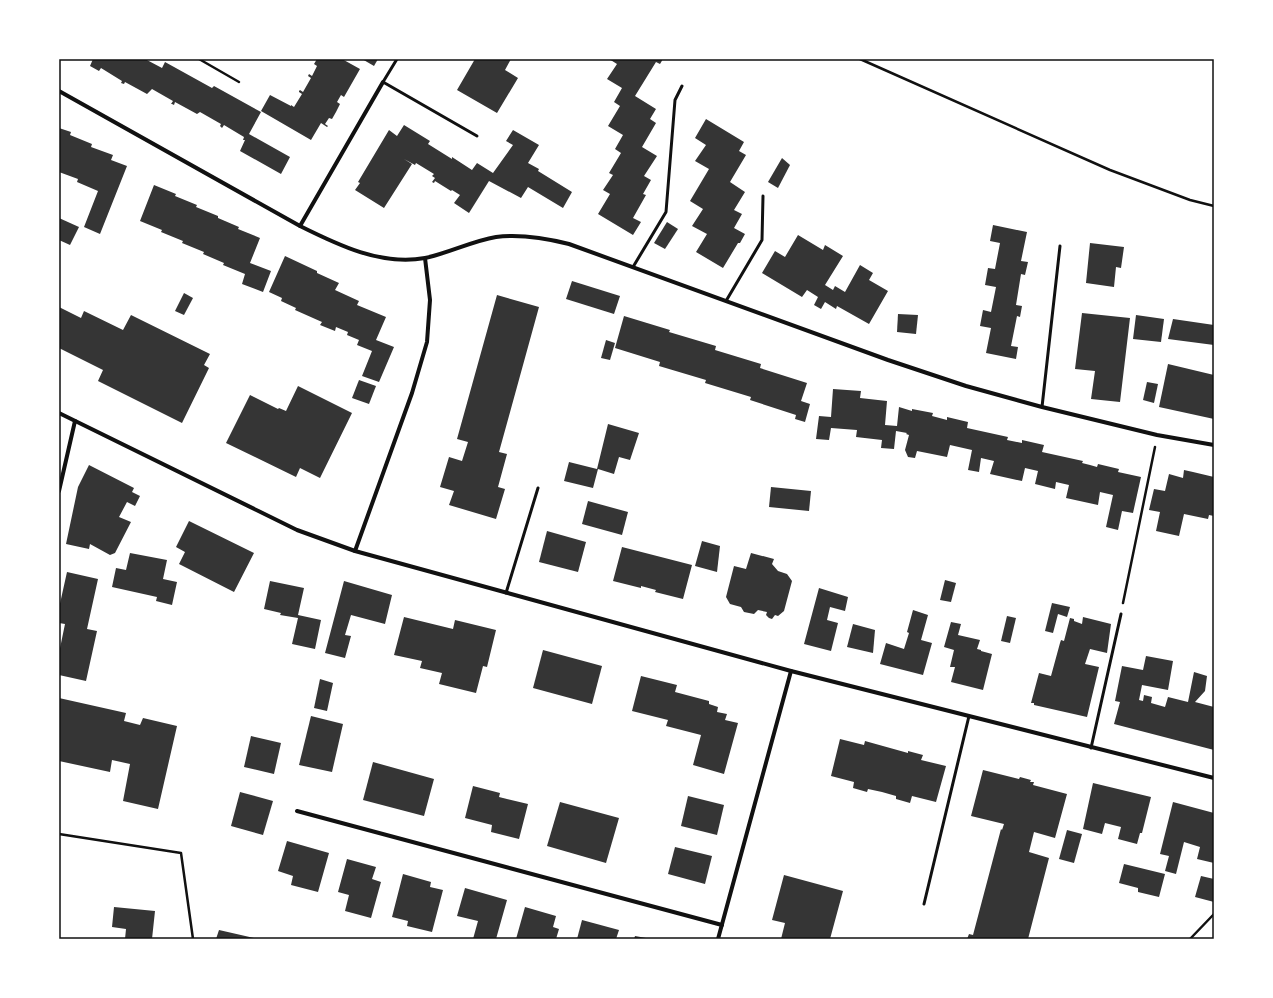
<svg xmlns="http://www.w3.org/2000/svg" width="1273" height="998" viewBox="0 0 1273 998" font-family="'Source Sans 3',sans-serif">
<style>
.building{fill:#353535}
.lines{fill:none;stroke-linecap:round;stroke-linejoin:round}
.path{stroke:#111;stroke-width:2.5}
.service{stroke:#111;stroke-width:3}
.minor{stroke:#111;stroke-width:4}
.neatline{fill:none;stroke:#111;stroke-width:1.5}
</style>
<rect width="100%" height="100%" fill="#fff"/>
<g class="building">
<polygon points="93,59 145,59 162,68 165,62 212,88 214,86 261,112 249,134 290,157 281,174 240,151 245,140 243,140 244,137 224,125 222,128 220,126 221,124 200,112 197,114 175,102 174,105 172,104 171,104 173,101 152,89 147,94 125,82 124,84 121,83 122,81 101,68 99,71 90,66"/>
<polygon points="317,59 342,59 360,69 344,97 341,95 337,102 340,104 336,112 332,119 329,118 325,124 328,126 327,127 321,123 311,140 261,111 270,95 291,106 291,105 294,107 302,94 299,92 299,91 300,90 303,92 311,78 308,76 309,74 312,76 317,66 314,64"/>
<polygon points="362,59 378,59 374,66"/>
<polygon points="475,59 511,59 505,70 518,78 497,113 457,90"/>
<polygon points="609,59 663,59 660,64 656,62 635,96 656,109 650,119 656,123 642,147 657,156 644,176 651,180 643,194 646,195 633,218 641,222 633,235 598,214 610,194 603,190 613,175 609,173 621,153 615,149 623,135 608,126 620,106 614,102 622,88 607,79 617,64"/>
<polygon points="706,119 744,142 739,151 746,155 730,182 745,192 734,210 742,214 734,228 745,234 740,243 738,243 723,268 696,252 707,234 692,226 703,209 690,201 709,169 695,161 706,145 695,138"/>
<polygon points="404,125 430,141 428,144 452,159 452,157 472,170 477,163 493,173 513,145 506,141 513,130 539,145 528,163 539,169 538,171 572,192 563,208 528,187 521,198 489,181 469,213 454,203 460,195 452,190 451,191 435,181 434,183 432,182 435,178 432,176 434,174 416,163 415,165 404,159 412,164 384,208 355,190 360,183 358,182 389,130 397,136"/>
<polygon points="59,128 71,132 70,135 92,144 91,147 113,155 111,160 127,166 100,234 84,227 98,191 77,182 78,179 59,172"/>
<polygon points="782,158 790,165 778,188 768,182"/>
<polygon points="154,185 176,194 175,196 197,205 196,207 218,216 218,218 239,227 238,229 260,238 250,263 271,271 263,292 242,284 245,274 223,265 224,263 203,254 204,252 182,243 183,241 161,232 162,230 140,221"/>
<polygon points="59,218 79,227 70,245 59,240"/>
<polygon points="667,222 678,229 665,249 654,243"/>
<polygon points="993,225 1027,232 1021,261 1028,262 1025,275 1021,274 1016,305 1022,306 1020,317 1017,316 1011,346 1018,347 1016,359 986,353 991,328 980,326 983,310 991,312 996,287 985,285 988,268 995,269 1000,243 990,241"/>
<polygon points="798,235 823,250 825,245 843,256 825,285 833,290 835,286 845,292 860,265 873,273 869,280 888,291 869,324 837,306 836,309 825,302 821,309 814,305 818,297 807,290 802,297 762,273 775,251 785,257"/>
<polygon points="1090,243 1124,247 1121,268 1116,267 1114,287 1086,283"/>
<polygon points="285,256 317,271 317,273 339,283 335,290 359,301 357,305 386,317 376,340 394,347 379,382 362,376 372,351 357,345 359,340 347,335 348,332 336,327 335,331 320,325 322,322 295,310 296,308 281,301 282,298 269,292"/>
<polygon points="572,281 620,296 614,314 566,299"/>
<polygon points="184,293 193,298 184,315 175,311"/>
<polygon points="497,295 539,307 499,452 507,454 498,487 505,489 496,519 449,505 454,491 440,487 449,457 462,461 468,442 457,439"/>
<polygon points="59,307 81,318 84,311 123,330 131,315 210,354 204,365 209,368 182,423 98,381 103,370 59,348"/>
<polygon points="1082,313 1130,318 1120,402 1091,399 1095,371 1075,369"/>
<polygon points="898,314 918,315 916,334 897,332"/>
<polygon points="1136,315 1164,319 1161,342 1133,339"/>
<polygon points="624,316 670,330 669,332 716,346 715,350 761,364 760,368 807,383 801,401 810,404 805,422 795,419 796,415 750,400 751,397 705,383 706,380 659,366 660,362 615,348"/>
<polygon points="1173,319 1214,325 1214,345 1168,339"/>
<polygon points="606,340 615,343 610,360 601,358"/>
<polygon points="1168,364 1214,375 1214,419 1159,407"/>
<polygon points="359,380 376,386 369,404 352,398"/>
<polygon points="1147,382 1158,384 1154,403 1143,400"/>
<polygon points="298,386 352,413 320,478 300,468 296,477 226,443 250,395 278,409 279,408 286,411"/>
<polygon points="833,389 861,391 860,398 887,401 885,425 897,426 899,407 912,411 912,409 933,413 932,416 947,420 947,417 968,422 967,428 1008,437 1007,440 1022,443 1022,440 1044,445 1042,452 1083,461 1082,463 1090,465 1097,467 1098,464 1119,469 1118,472 1141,477 1133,513 1122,511 1118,530 1106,527 1113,495 1100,492 1098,505 1066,498 1069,485 1056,482 1055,489 1035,484 1038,471 1025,468 1022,481 990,474 994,461 981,458 979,472 968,470 972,450 950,445 947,457 917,451 915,458 908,457 905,450 909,435 906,434 907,433 896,431 894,449 881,448 882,440 856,437 857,430 831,428 829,440 816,439 819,416 831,417"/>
<polygon points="608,424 639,433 630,460 619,457 614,474 598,469 593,488 564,481 569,462 597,469"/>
<polygon points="89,465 134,488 132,492 140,496 135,506 127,502 119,517 131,522 115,553 110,555 90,544 89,549 66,544 78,487"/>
<polygon points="1184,470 1193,472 1192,480 1193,472 1214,477 1214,516 1209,515 1208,519 1184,514 1179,536 1156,531 1160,512 1149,510 1154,489 1165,491 1169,474 1183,478"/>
<polygon points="771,487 811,491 809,511 769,507"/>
<polygon points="588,501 628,512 622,535 582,524"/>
<polygon points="189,521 254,553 234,592 179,564 185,552 176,547"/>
<polygon points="547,531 586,542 578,572 539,562"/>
<polygon points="702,541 720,546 717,572 695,566"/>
<polygon points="622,547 692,565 683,599 655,592 656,590 641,586 641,588 613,581"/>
<polygon points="130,553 167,560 163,579 177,582 172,605 156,601 157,597 112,587 116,568 126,570"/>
<polygon points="751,553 774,559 772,564 778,571 787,574 792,581 784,611 778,616 775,615 772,619 769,618 766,615 767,612 758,610 754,614 744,612 741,607 730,604 726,597 734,566 746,569"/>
<polygon points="67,572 98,579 87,629 97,631 86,681 59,675 59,653 65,624 59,623 59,608"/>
<polygon points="945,580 956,583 951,602 940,600"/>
<polygon points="270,581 304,588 298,615 321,620 315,649 292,644 298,618 280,615 281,613 264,609"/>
<polygon points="344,581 392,595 385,624 351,615 345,635 351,636 345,658 325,653"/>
<polygon points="819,588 848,597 845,611 830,607 827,620 838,623 831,651 804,644"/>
<polygon points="1052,603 1070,607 1067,617 1058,614 1053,633 1045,631"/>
<polygon points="913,610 928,615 921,640 932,643 923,675 880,664 886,643 904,649 909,633 907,632"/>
<polygon points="1007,616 1016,618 1010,643 1001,641"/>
<polygon points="404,617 453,629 455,620 496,630 487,667 483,666 476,693 439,684 442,673 420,668 422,661 394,655"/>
<polygon points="1083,617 1111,624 1107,653 1090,649 1085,664 1099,667 1087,717 1034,705 1034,703 1031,703 1039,673 1051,676 1060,643 1061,640 1064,641 1070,618 1074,619 1074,621 1082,624"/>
<polygon points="951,622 961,624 958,635 980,640 977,649 981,650 981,651 992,654 983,690 951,682 955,667 950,667 954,650 944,647"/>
<polygon points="853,624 875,630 873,653 847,647"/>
<polygon points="543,650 602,666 592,704 533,688"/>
<polygon points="1146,656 1173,661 1168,690 1142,685 1139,700 1143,701 1144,695 1152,697 1151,703 1165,707 1168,697 1188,702 1194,672 1207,676 1205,691 1195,702 1214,707 1214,750 1114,724 1120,702 1115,701 1122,666 1143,670"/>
<polygon points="641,676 677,685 675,692 709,701 709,704 718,707 717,712 727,714 725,720 738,723 724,774 693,765 701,735 666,726 668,720 632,711"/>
<polygon points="320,679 333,683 327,711 314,708"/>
<polygon points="59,698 126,713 124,721 140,725 143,718 177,726 158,809 123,801 130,764 112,760 110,772 59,761"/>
<polygon points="311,716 343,724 332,772 299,765"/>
<polygon points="251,736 281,743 274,774 244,767"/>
<polygon points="840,739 864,745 865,741 908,753 908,751 923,755 921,760 946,766 936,802 912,796 910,803 896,799 896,796 882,792 868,789 867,792 853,788 854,782 831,776"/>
<polygon points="373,762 434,779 424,816 363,800"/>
<polygon points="983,770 1019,779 1020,777 1031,780 1030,782 1034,782 1033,785 1067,794 1055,838 1034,832 1029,852 1049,858 1028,939 967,939 969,934 973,935 1001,829 1002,830 1004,824 971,816"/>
<polygon points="1093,783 1151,797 1142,833 1140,833 1137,844 1118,839 1121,827 1105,823 1102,834 1083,829"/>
<polygon points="473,786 500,793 499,797 528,804 519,839 491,832 492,825 465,818"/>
<polygon points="240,792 273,801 263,835 231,826"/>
<polygon points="688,796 724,805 717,835 681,826"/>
<polygon points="560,802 619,818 606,863 547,846"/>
<polygon points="1173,802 1214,813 1214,863 1197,859 1200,847 1184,842 1176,874 1165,871 1169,856 1160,854"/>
<polygon points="1067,830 1082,834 1074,863 1059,859"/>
<polygon points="287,841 329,853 318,892 291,885 293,876 278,871"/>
<polygon points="675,847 712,856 705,884 668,874"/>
<polygon points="347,859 376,867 372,879 381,882 371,918 345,911 349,895 338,892"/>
<polygon points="1124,864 1165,874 1159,897 1138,892 1138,888 1119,883"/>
<polygon points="403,874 431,882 430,887 443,890 432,932 407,926 408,921 392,917"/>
<polygon points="784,875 843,891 830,939 781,939 785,923 772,920"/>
<polygon points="1201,876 1214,879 1214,902 1195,897"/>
<polygon points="465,888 507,900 496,939 473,939 478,921 457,916"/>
<polygon points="114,907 155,911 152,939 125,939 126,929 112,927"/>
<polygon points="525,907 556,916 553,927 559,929 556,939 516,939"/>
<polygon points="582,920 619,930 616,939 577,939"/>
<polygon points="219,930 254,938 254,939 216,939"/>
<polygon points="635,936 646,938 646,939 634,939"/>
</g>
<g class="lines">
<g class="path">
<polyline points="199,59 239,82"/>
<polyline points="860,59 1110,170 1190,200 1214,206"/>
<polyline points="1123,603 1155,447"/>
<polyline points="59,834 181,853 193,939"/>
<polyline points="1190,939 1214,914"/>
</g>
<g class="service">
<polyline points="397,59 383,82 477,136"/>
<polyline points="633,267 666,212 675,100 682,86"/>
<polyline points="726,301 762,240 763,196"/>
<polyline points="1042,407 1060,246"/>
<polyline points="506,593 538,488"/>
<polyline points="1091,748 1121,614"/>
<polyline points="924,904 969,716"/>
</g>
<g class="minor">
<path d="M59 91 300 226C338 245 381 266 425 258 449 253 472 241 496 237 520 234 545 238 569 244L888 360 966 386 1042 407 1157 435 1214 445"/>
<polyline points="300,226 383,82"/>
<polyline points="59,413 297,530 355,551 791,671 1214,778"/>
<polyline points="59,491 75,421"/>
<polyline points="355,551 412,393 427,342 430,300 425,258"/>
<polyline points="297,811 722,925"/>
<polyline points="718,939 791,671"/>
</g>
</g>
<rect width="1273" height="998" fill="none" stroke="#ffffff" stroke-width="120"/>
<rect x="60" y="60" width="1153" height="878" class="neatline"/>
</svg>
